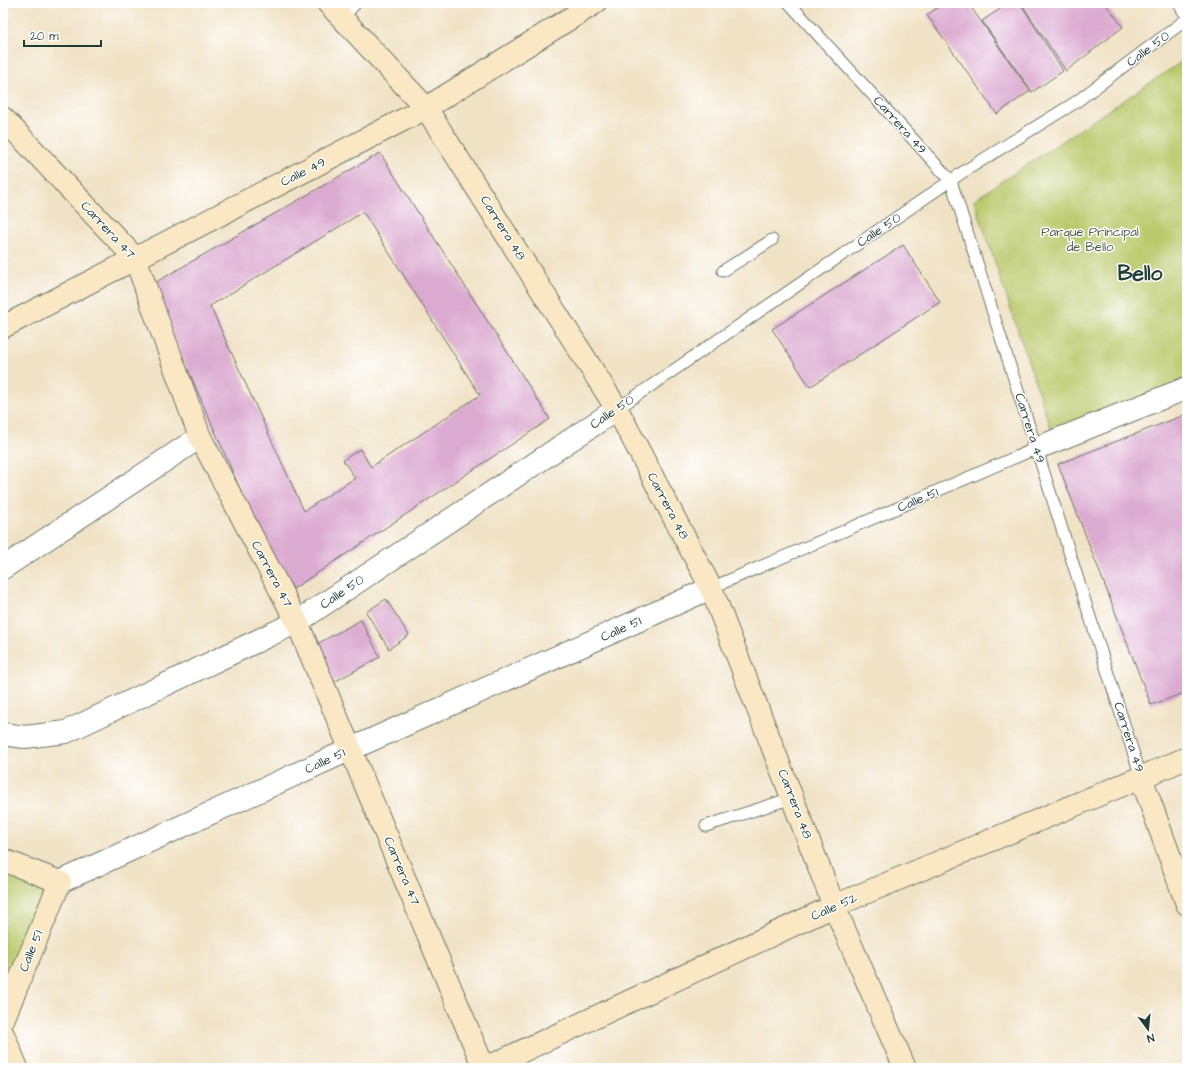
<svg xmlns="http://www.w3.org/2000/svg" width="1190" height="1071" viewBox="0 0 1190 1071" font-family="'Architects Daughter',sans-serif">
<style>
.green{fill:#bac96b;stroke:#6c8350}
.building{fill:#dbaad0;fill-rule:evenodd}
.lines{fill:none;stroke-linecap:round;stroke-linejoin:round}
.lane-casing{stroke:#687767;stroke-width:13}
.street-casing{stroke:#687767;stroke-width:24}
.secondary-casing{stroke:#687767;stroke-width:24}
.lane{stroke:#fff;stroke-width:11}
.street{stroke:#fff;stroke-width:22}
.secondary{stroke:#fae7c3;stroke-width:22}
.labels{text-anchor:middle;dominant-baseline:central;stroke-width:3;stroke-linejoin:round;paint-order:stroke}
.street-label{font-size:13px;fill:#1f3d34;stroke:#fff}
.park-label{font-size:13px;fill:#466042;stroke:#fff}
.town-label{font-size:21px;font-weight:bold;fill:#1f3d34;stroke:#fff}
</style>
<rect width="100%" height="100%" fill="#fff"/>
<filter id="ink" filterUnits="userSpaceOnUse"><feTurbulence type="fractalNoise" baseFrequency=".025" numOctaves="2"/><feDisplacementMap in="SourceGraphic" scale="8" xChannelSelector="R" yChannelSelector="G"/><feConvolveMatrix kernelMatrix="1 2 1 2 8 2 1 2 1" color-interpolation-filters="sRGB"/></filter>
<filter id="wash" filterUnits="userSpaceOnUse"><feTurbulence type="fractalNoise" baseFrequency=".012" numOctaves="4" result="noise"/><feDisplacementMap in="SourceGraphic" scale="16" xChannelSelector="R" yChannelSelector="G"/><feGaussianBlur stdDeviation="0.9" result="paint"/><feColorMatrix in="noise" values="0 0 0 0 0 0 0 0 0 0 0 0 0 0 0 0 0 1.4 0 .05"/><feComposite in="paint" operator="in"/></filter>
<g filter="url(#wash)">
<rect width="100%" height="100%" fill="#f0e2c5"/>
<g class="green">
<polygon points="1187,58 1187,388 1055,441 974,200"/>
<polygon points="3,871 46,888 3,994"/>
</g>
<g id="blocks">
<g class="building">
<polygon points="944,3 968,3 1030,91 997,114 927,15"/>
<polygon points="1009,3 1020,3 1063,71 1032,92 982,21"/>
<polygon points="1021,3 1105,3 1123,27 1066,71"/>
<path d="M380 153 550 419 293 589 258 530 151 285ZM363 212 480 395 371 467 360 449 343 460 355 478 304 511 210 306Z"/>
<polygon points="903,245 940,302 810,387 772,329"/>
<polygon points="1187,414 1187,692 1151,705 1058,464"/>
<polygon points="386,599 409,635 389,649 366,612"/>
<polygon points="361,620 380,657 334,682 315,645"/>
</g>
</g>
</g>
<g filter="url(#ink)">
<use href="#blocks" fill-opacity="0" stroke="#687767" stroke-width="1"/>
<g class="lines">
<g class="lane-casing">
<g id="lane">
<polyline points="789,3 951,181 1141,777"/>
<polyline points="342,18 356,3"/>
<polyline points="723,271 772,240"/>
<polyline points="617,409 963,172 1076,102 1187,19"/>
<polyline points="711,588 1037,448"/>
<polyline points="706,826 792,798"/>
</g>
</g>
<g class="street-casing">
<g id="street">
<polyline points="1185,3 1187,7"/>
<polyline points="1037,448 1187,388"/>
<polyline points="3,568 200,437"/>
<polyline points="3,734 25,737 66,732 297,622 617,409"/>
<polyline points="60,882 351,749 711,588"/>
</g>
</g>
<g class="secondary-casing">
<g id="secondary">
<polyline points="328,3 426,108 617,409 711,588 834,906 905,1068"/>
<polyline points="3,118 135,258 200,437 297,622 484,1068"/>
<polyline points="3,327 426,108 595,3"/>
<polyline points="1141,777 1187,904"/>
<polyline points="3,860 60,882 3,1020"/>
<polyline points="3,1034 17,1068"/>
<polyline points="486,1068 834,906 1187,758"/>
</g>
</g>
<use href="#lane" class="lane"/>
<use href="#street" class="street"/>
<use href="#secondary" class="secondary"/>
</g>
</g>
<g class="labels">
<g class="street-label">
<text transform="translate(1148 49) rotate(-37)">Calle 50</text>
<text transform="translate(900 125) rotate(48)">Carrera 49</text>
<text transform="translate(303 172) rotate(-27)">Calle 49</text>
<text transform="translate(503 228) rotate(58)">Carrera 48</text>
<text transform="translate(108 230) rotate(47)">Carrera 47</text>
<text transform="translate(879 230) rotate(-34)">Calle 50</text>
<text transform="translate(612 412) rotate(-34)">Calle 50</text>
<text transform="translate(1030 428) rotate(72)">Carrera 49</text>
<text transform="translate(918 500) rotate(-23)">Calle 51</text>
<text transform="translate(668 506) rotate(62)">Carrera 48</text>
<text transform="translate(272 574) rotate(62)">Carrera 47</text>
<text transform="translate(342 592) rotate(-34)">Calle 50</text>
<text transform="translate(621 629) rotate(-24)">Calle 51</text>
<text transform="translate(1129 737) rotate(72)">Carrera 49</text>
<text transform="translate(325 761) rotate(-25)">Calle 51</text>
<text transform="translate(795 804) rotate(69)">Carrera 48</text>
<text transform="translate(402 871) rotate(67)">Carrera 47</text>
<text transform="translate(834 907) rotate(-24)">Calle 52</text>
<text transform="translate(31 951) rotate(-68)">Calle 51</text>
</g>
<g class="park-label">
<text x="1090" y="232">Parque Principal<tspan x="1090" dy="15">de Bello</tspan></text>
</g>
<g class="town-label">
<text x="1140" y="273">Bello</text>
</g>
</g>
<rect width="1190" height="1071" fill="none" stroke="#fff" stroke-width="16"/>
<g transform="translate(1148 1029) rotate(164)" stroke="#ffffff" stroke-width="3" paint-order="stroke">
<path d="M0-3L7 15L0 10L-7 15Z" fill="#1f3d34"/>
<text y="-6" font-size="11" font-weight="bold" text-anchor="middle" fill="#1f3d34">N</text>
</g>
<path d="M24 40v6h77v-6" fill="none" stroke="#1f3d34" stroke-width="2"/>
<text x="30" y="40" font-size="12" fill="#1f3d34" stroke="#ffffff" stroke-width="3" paint-order="stroke">20 m</text>
</svg>
